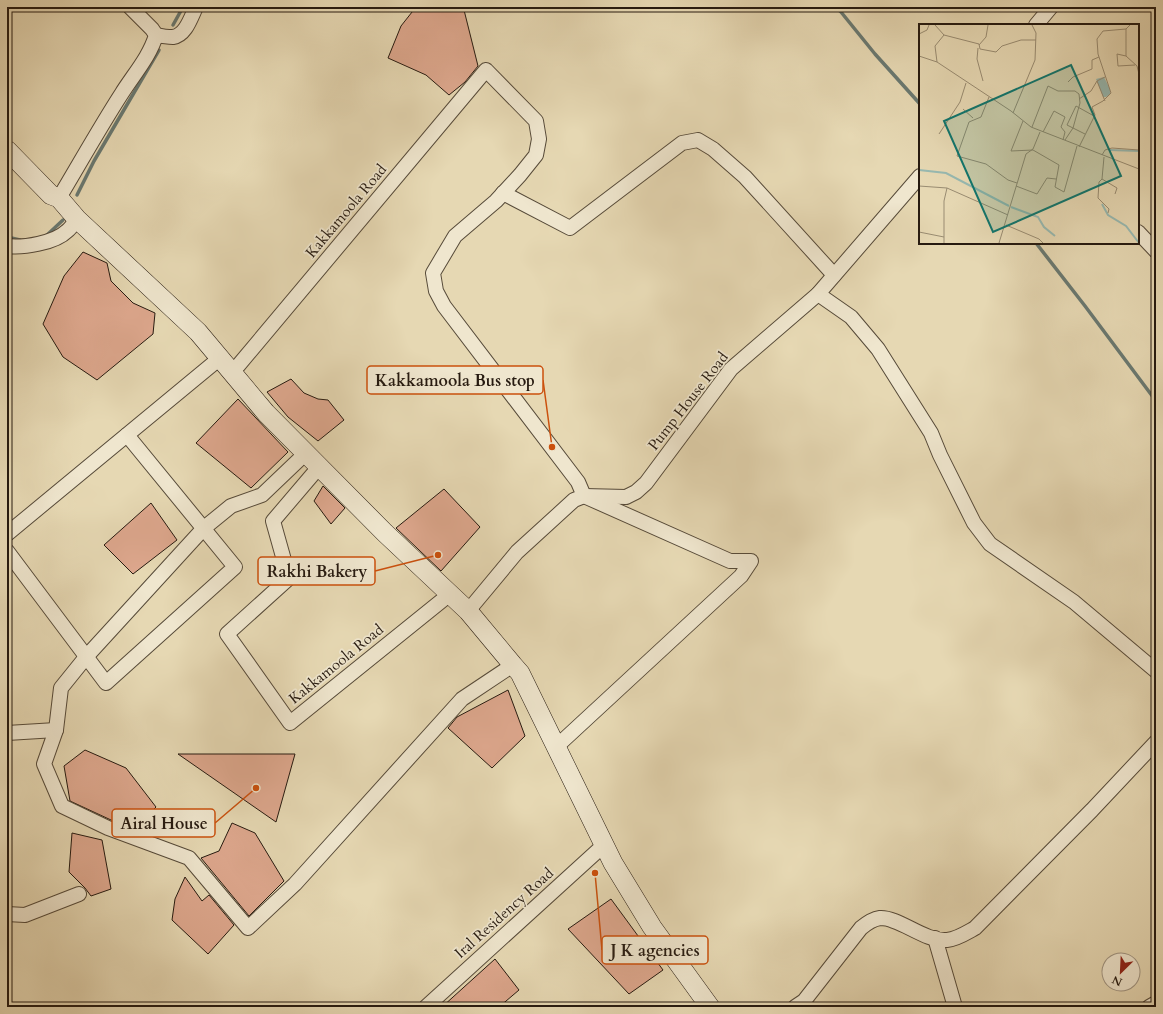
<svg xmlns="http://www.w3.org/2000/svg" width="1163" height="1014" viewBox="0 0 1163 1014" font-family="Cardo,serif">
<style>
.lines{fill:none;stroke-linecap:round;stroke-linejoin:round}
.stream{stroke:#6a7971;stroke-width:3.5}
.building{fill:#dda78d;stroke:#261a10}
.street-casing{stroke:#564a39;stroke-width:16}
.secondary-casing{stroke:#261a10;stroke-width:20}
.street{stroke:#efe6ce;stroke-width:14}
.secondary{stroke:#efe6ce;stroke-width:19}
.labels{text-anchor:middle;dominant-baseline:central;stroke-width:3.5;stroke-linejoin:round;paint-order:stroke}
.street-label{font-size:15px;fill:#261a10;stroke:#efe6ce}
.inset-river{fill:none;stroke:#97b9b1;stroke-width:2}
.inset-road{fill:none;stroke:#998c72;stroke-width:1}
.view{fill:#0f766e;fill-opacity:0.15;stroke:#0f766e;stroke-width:2}
.inset-edge{fill:none;stroke:#261a10;stroke-width:2}
.leader{fill:none;stroke:#cb500d;stroke-width:1.5}
.callout-dot{fill:#cb500d;stroke:#efe6ce;stroke-width:1.5}
.callout{fill:#efe6ce;stroke:#cb500d;stroke-width:1.5}
.callout-label{font-size:16px;text-anchor:middle;font-weight:bold;fill:#261a10}
</style>
<rect width="100%" height="100%" fill="#e6d8b3"/>
<filter id="stains"><feTurbulence type="fractalNoise" baseFrequency=".005" numOctaves="4"/><feColorMatrix values="0 0 0 0 .2 0 0 0 0 .09 0 0 0 0 .02 0 0 0 .5 -.17"/></filter>
<radialGradient id="worn" r=".72"><stop offset=".6" stop-color="#630" stop-opacity="0"/><stop offset="1" stop-color="#630" stop-opacity=".3"/></radialGradient>
<g class="lines">
<g class="stream">
<polyline points="835,7 841,12 875,54 920,104"/>
<polyline points="173,25 183,7"/>
<polyline points="77,195 94,161 159,50"/>
<polyline points="47,235 63,220"/>
<polyline points="7,237 20,240"/>
<polyline points="1036,243 1085,306 1156,401"/>
</g>
</g>
<g class="building">
<polygon points="416,7 457,7 464,10 478,66 465,82 449,95 426,75 388,58 401,26"/>
<polygon points="83,252 107,263 111,281 133,303 155,313 153,334 97,380 63,357 43,324 64,276"/>
<polygon points="291,379 304,393 318,399 328,400 344,420 318,441 288,417 267,392"/>
<polygon points="238,399 288,452 251,488 196,443"/>
<polygon points="323,486 345,508 331,524 314,501"/>
<polygon points="444,489 480,527 441,571 396,528"/>
<polygon points="151,503 177,540 133,574 104,545"/>
<polygon points="508,690 525,736 492,768 448,728 457,717"/>
<polygon points="85,750 126,768 156,807 134,829 111,820 70,801 64,766"/>
<polygon points="178,754 295,754 276,822"/>
<polygon points="232,823 255,833 284,881 249,916 201,858 219,851"/>
<polygon points="72,833 102,840 111,889 91,896 85,888 69,872"/>
<polygon points="185,877 202,901 209,895 234,925 208,954 172,920 175,899"/>
<polygon points="611,899 663,970 629,994 568,929"/>
<polygon points="495,959 519,990 499,1007 442,1007"/>
</g>
<g class="lines">
<g class="street-casing">
<g id="street">
<polyline points="1036,25 1051,7"/>
<path d="M156 35C161 36 168 37 173 37 186 35 191 17 196 7"/>
<polyline points="503,193 570,228 682,143 698,140 713,149 745,177 834,275"/>
<path d="M59 198C80 163 100 127 122 93 134 74 150 56 156 35L152 29 130 7"/>
<polyline points="1138,232 1156,251"/>
<path d="M7 246C23 248 55 243 67 231 71 228 74 223 77 219"/>
<polyline points="818,294 851,317 878,349 931,433 940,455 974,523 990,544 1074,602 1156,671"/>
<polyline points="232,373 486,70 536,121 539,139 536,155 520,175 496,201 455,236 433,273 436,291 444,306 578,482 584,496 730,561 751,561 741,576 556,747"/>
<polyline points="306,453 262,495 231,506 204,528 86,657 61,688 56,730 44,764 62,806 108,828 189,858 248,928 295,884 462,699 513,665"/>
<polyline points="319,467 273,521 289,578 227,634 290,723 450,594"/>
<polyline points="7,534 220,358"/>
<polyline points="7,551 106,683 235,567 127,435"/>
<polyline points="468,611 517,552 574,500 584,496 626,497 636,492 646,483 731,369 818,294 920,176"/>
<polyline points="7,733 56,730"/>
<polyline points="7,914 25,915 79,894"/>
<polyline points="935,938 955,1007"/>
<polyline points="426,1007 604,845"/>
<path d="M795 1007 804 1001 861 928C867 923 873 919 880 918 899 917 925 942 947 940 957 939 966 933 975 928L1092 810 1156 742"/>
<polyline points="1149,1007 1156,1003"/>
</g>
</g>
<g class="secondary-casing">
<polyline id="secondary" points="7,150 51,195 59,198 77,219 198,332 266,413 385,533 468,611 513,665 520,673 613,863 652,927 710,1007"/>
</g>
<use href="#street" class="street"/>
<use href="#secondary" class="secondary"/>
</g>
<g class="labels">
<g class="street-label">
<text transform="translate(346 211) rotate(-50)">Kakkamoola Road</text>
<text transform="translate(688 401) rotate(-52)">Pump House Road</text>
<text transform="translate(336 664) rotate(-39)">Kakkamoola Road</text>
<text transform="translate(504 913) rotate(-42)">Iral Residency Road</text>
</g>
</g>
<g transform="translate(919 24)">
<rect width="220" height="220" fill="#e6d8b3"/>
<path d="M185 53 191 65V70L187 73H184L177 55Z" fill="#97b9b1"/>
<path class="inset-river" d="M191 126 220 127M0 146 27 149 90 182M183 180 189 191 207 202 220 219M92 183 119 193 125 203 136 212"/>
<path class="inset-road" d="M16 1 25 11M207 5V32L218 42 220 50M0 10 8 6 10 1M60 21 67 13 69 1M59 24 58 35 64 57M0 32 18 38 92 87 112 103 220 145M207 32 198 30 199 42 216 41M18 38 16 22 25 11 60 20 61 25 77 28 83 22 102 16H117M178 57 186 77M149 58 154 53 173 45V36L180 33M70 73 62 93 50 98 38 132 67 140 89 156 98 159M160 75 172 67 178 57 186 53M44 85 54 94M94 89 116 36 117 9 113 1M104 97 92 127 114 126 140 141 136 163 145 168 158 122M113 103 129 62 139 67H156L160 70 161 79 154 104 146 116M124 108 135 87 146 93 142 103 146 108 144 116M20 110 41 78 47 59M166 110 148 101 157 82 175 92M160 123 176 91 173 83 184 77 192 69 179 30 178 15 184 7 207 5 211 1M183 131 186 126 193 124 220 126M185 133 183 155 198 164 196 170M183 155 180 158 179 174 190 185 189 189M0 162 28 164 89 191M97 162 118 170 128 154 137 155M87 201 120 215 124 219M0 208 25 213V219M25 213V177L28 164M80 219 107 130 114 125 121 108"/>
<path class="view" d="M152 41 202 152 74 208 25 97Z"/>
<rect width="220" height="220" class="inset-edge"/>
</g>
<path class="leader" d="M552 447L543 380M438 555L375 571M256 788L215 823M595 873L602 950"/>
<g class="callout-dot">
<circle cx="552" cy="447" r="4"/>
<circle cx="438" cy="555" r="4"/>
<circle cx="256" cy="788" r="4"/>
<circle cx="595" cy="873" r="4"/>
</g>
<g class="callout">
<rect x="367" y="366" width="176" height="28" rx="4"/>
<rect x="258" y="557" width="117" height="28" rx="4"/>
<rect x="112" y="809" width="103" height="28" rx="4"/>
<rect x="602" y="936" width="106" height="28" rx="4"/>
</g>
<g class="callout-label">
<text x="455" y="386">Kakkamoola Bus stop</text>
<text x="317" y="577">Rakhi Bakery</text>
<text x="164" y="829">Airal House</text>
<text x="655" y="956">J K agencies</text>
</g>
<rect width="1163" height="1014" fill="none" stroke="#e6d8b3" stroke-width="24"/>
<rect x="8" y="8" width="1147" height="998" fill="none" stroke="#261a10" stroke-width="2"/>
<rect x="12" y="12" width="1139" height="990" fill="none" stroke="#261a10"/>
<g transform="translate(1121 972) rotate(204)"><circle r="19" fill="#efe6ce" stroke="#9f9482"/>
<path d="M0-3L7 15L0 10L-7 15Z" fill="#8f2418"/>
<text y="-6" font-size="11" font-weight="bold" text-anchor="middle" fill="#261a10">N</text>
</g>
<rect width="100%" height="100%" filter="url(#stains)"/>
<rect width="100%" height="100%" fill="url(#worn)"/>
</svg>
